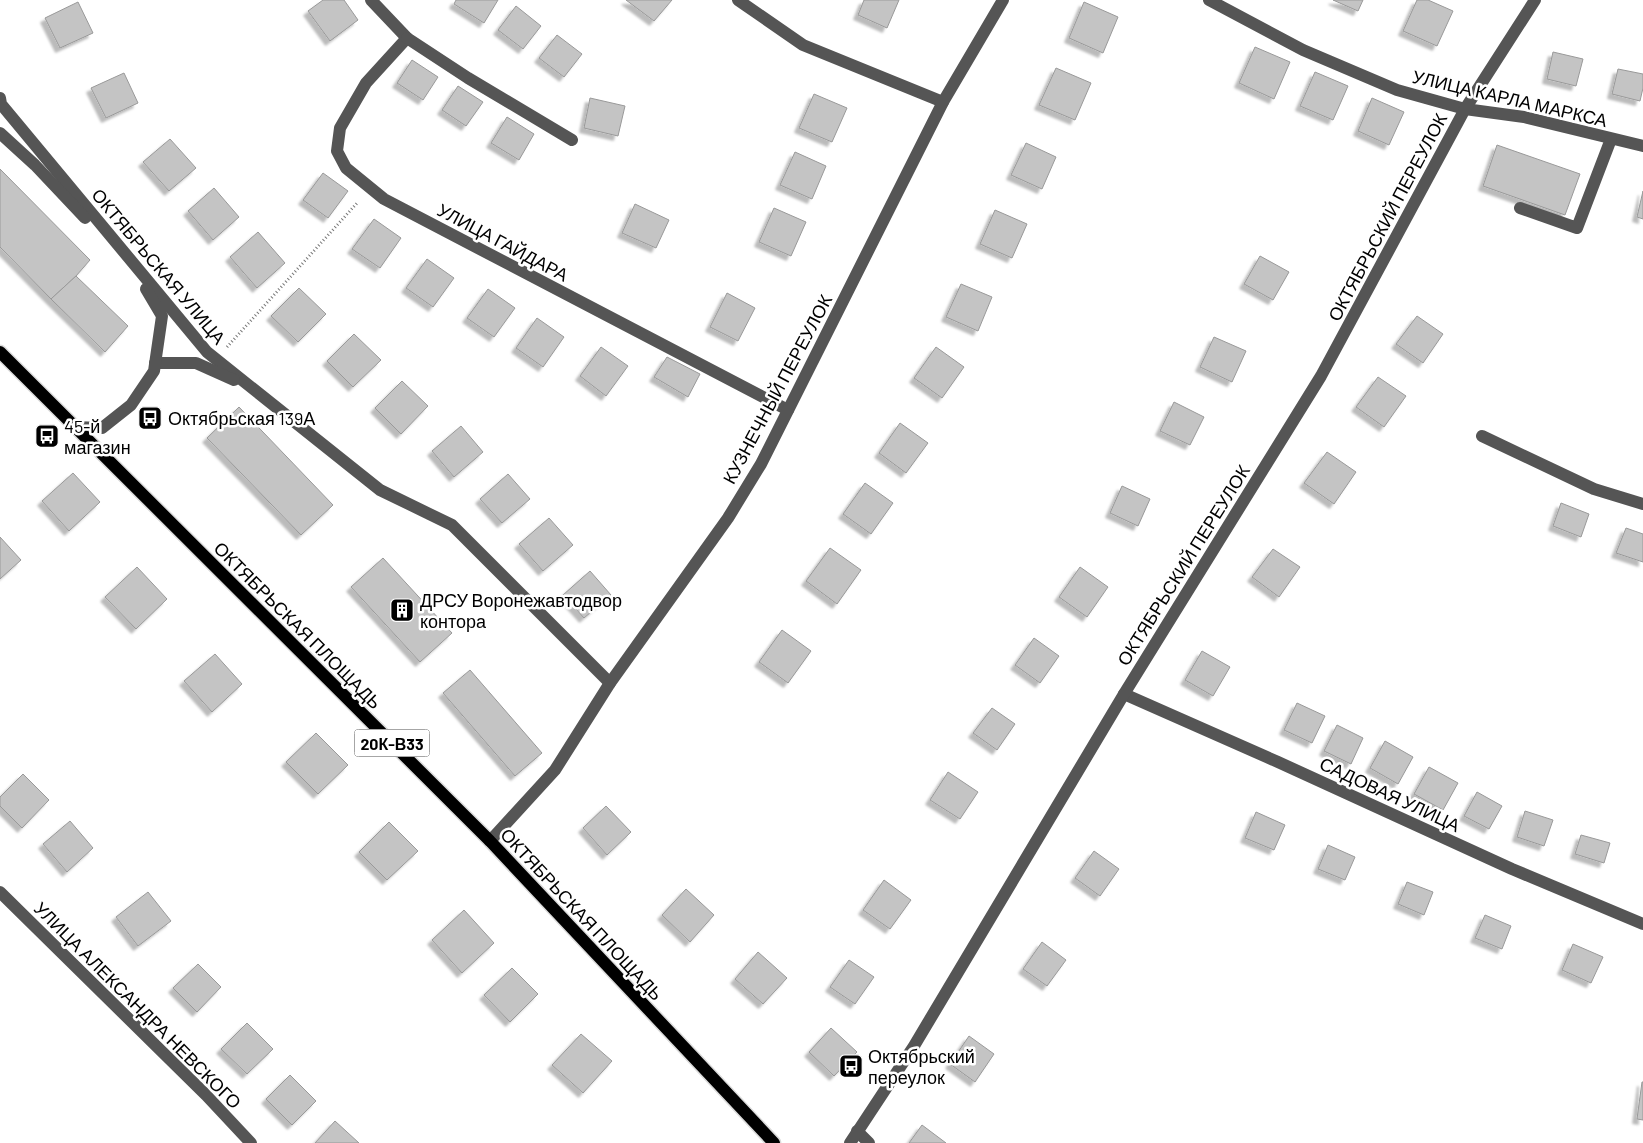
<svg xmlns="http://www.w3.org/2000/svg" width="1643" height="1143" viewBox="0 0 1643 1143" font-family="Barlow,sans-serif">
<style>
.building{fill:#c4c4c4;stroke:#999;filter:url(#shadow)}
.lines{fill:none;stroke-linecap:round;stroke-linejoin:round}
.major-casing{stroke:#dbdbdb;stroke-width:15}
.path{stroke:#777;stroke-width:3;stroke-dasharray:1 2.5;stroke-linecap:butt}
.minor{stroke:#555;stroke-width:12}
.major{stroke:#000;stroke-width:12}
.labels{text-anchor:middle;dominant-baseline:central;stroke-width:5;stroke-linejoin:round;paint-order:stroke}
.shield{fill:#fff;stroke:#4c4c4c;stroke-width:1}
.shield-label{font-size:16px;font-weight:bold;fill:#000}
.street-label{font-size:18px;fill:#000;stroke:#fff}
.poi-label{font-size:18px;fill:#000;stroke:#fff;text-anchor:start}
</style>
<defs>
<filter id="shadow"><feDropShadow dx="-4.5" dy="4.5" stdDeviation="1" flood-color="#0004"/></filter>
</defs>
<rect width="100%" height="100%" fill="#fff"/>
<g class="building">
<polygon points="323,0 344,0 358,20 330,41 308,11"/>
<polygon points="456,0 498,0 484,23 454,4"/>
<polygon points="626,0 672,0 654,21"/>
<polygon points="864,0 899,0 887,28 858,15"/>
<polygon points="1333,0 1363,0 1358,11"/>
<polygon points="1417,0 1428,0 1453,11 1437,46 1403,31"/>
<polygon points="78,2 93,33 60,48 45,18"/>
<polygon points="1084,2 1118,17 1103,53 1069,38"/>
<polygon points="516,6 541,26 523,49 498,30"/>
<polygon points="557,35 582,54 564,77 539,58"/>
<polygon points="1255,47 1290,62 1274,99 1239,83"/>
<polygon points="1553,52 1583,59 1576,86 1547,79"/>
<polygon points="412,60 438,77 423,100 397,83"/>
<polygon points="1056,68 1091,83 1075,120 1039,105"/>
<polygon points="1618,69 1643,74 1643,88 1640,101 1612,94"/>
<polygon points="1315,72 1348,86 1333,120 1300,106"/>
<polygon points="124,73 138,103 106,118 91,88"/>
<polygon points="458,86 483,102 466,126 442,110"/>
<polygon points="814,94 847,108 832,142 799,128"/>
<polygon points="590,98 625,106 618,136 584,128"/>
<polygon points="1372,98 1404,112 1389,145 1358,131"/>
<polygon points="507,117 534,134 519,160 491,143"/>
<polygon points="170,139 196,168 169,191 143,162"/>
<polygon points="1026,143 1056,157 1042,189 1011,175"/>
<polygon points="1497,145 1580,174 1565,215 1483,186"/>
<polygon points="795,152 826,166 812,199 780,185"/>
<polygon points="0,169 90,260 76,276 51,299 0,247"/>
<polygon points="323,173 348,191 328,218 303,200"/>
<polygon points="214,188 239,217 213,240 188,211"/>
<polygon points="1643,191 1643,219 1637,217"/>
<polygon points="635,204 669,220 656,248 622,233"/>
<polygon points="774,208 806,222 791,256 759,242"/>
<polygon points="995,210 1027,224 1012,258 980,244"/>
<polygon points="374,219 401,238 380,268 352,249"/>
<polygon points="258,232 285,263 257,288 230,257"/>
<polygon points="1260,256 1289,272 1273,300 1244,284"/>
<polygon points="427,259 454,278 433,307 406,288"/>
<polygon points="76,276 128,326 105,352 51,299"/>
<polygon points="961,284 992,297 978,331 946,317"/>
<polygon points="299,288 326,314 298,342 271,316"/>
<polygon points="488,289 515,308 494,337 467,318"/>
<polygon points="727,293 755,308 738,341 710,327"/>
<polygon points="1417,316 1443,334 1423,363 1396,344"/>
<polygon points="537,318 564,337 543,367 516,348"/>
<polygon points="354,334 381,360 353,387 327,361"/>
<polygon points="1214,337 1246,351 1232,382 1200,367"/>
<polygon points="601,347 628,366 606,396 580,376"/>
<polygon points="936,347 964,367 942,398 914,378"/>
<polygon points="667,357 700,374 688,397 654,377"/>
<polygon points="1378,377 1406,396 1384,427 1356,407"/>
<polygon points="402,381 428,406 401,434 375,408"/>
<polygon points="1174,402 1204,417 1190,445 1160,431"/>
<polygon points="239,407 333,505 301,535 207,438"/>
<polygon points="900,423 928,443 906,473 879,453"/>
<polygon points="461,426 483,452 454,477 432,451"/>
<polygon points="1327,452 1356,472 1334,504 1304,483"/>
<polygon points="73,473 100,502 69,531 42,501"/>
<polygon points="508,474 530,499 502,523 480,499"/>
<polygon points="865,483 893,503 871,534 843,514"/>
<polygon points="1122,486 1150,499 1138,526 1110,513"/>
<polygon points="1561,503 1589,514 1581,537 1553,526"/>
<polygon points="549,518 573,545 543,571 519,544"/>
<polygon points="1626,528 1643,534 1643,562 1616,553"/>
<polygon points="0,537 21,560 0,579"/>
<polygon points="830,548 861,570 837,604 806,581"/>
<polygon points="1273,549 1300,567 1279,597 1252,577"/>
<polygon points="383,558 452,633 420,662 351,587"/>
<polygon points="137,567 167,599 136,629 105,597"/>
<polygon points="1080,567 1108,587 1087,617 1059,597"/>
<polygon points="590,571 611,595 584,618 563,595"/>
<polygon points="782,630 811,651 788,683 759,662"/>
<polygon points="1034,638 1059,656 1040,683 1015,665"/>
<polygon points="1202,651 1230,667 1213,696 1185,680"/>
<polygon points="215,654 242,684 212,712 184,681"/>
<polygon points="470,670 542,753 515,776 443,693"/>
<polygon points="1297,703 1325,716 1312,743 1284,730"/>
<polygon points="992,708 1015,724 997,750 973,733"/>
<polygon points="1337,725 1363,738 1351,764 1324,751"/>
<polygon points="316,733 348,765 318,794 286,762"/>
<polygon points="1385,741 1413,757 1398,784 1370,768"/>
<polygon points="1429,767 1458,783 1443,810 1414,794"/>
<polygon points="948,772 978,792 960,819 930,800"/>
<polygon points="23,774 49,800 22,828 0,806 0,797"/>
<polygon points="1477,792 1502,806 1489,829 1464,816"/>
<polygon points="606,806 631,832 607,855 583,828"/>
<polygon points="1525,811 1553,820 1544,846 1517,837"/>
<polygon points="1256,812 1285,825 1274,850 1245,838"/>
<polygon points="70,821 93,848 67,872 43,844"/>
<polygon points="389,822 418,851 387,880 359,852"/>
<polygon points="1581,835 1610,843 1604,863 1575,854"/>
<polygon points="1328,845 1355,857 1345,880 1318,869"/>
<polygon points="1094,851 1119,869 1100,896 1075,878"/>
<polygon points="884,880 911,900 890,929 863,910"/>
<polygon points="1407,882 1433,892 1424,915 1398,904"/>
<polygon points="686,889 714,915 690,942 662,915"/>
<polygon points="148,892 171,921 138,946 116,917"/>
<polygon points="464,910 494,943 462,973 432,940"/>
<polygon points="1485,915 1511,926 1502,949 1475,938"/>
<polygon points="1042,942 1066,960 1047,986 1023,969"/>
<polygon points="1573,944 1603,957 1591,983 1562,970"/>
<polygon points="758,952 787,978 763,1004 735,979"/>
<polygon points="849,960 874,977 855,1004 830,987"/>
<polygon points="198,964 221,987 197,1012 173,988"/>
<polygon points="512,968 538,994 510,1022 484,995"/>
<polygon points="247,1023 273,1049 247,1074 221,1049"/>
<polygon points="831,1028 857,1052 834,1076 809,1052"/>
<polygon points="581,1034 612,1061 583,1093 552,1065"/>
<polygon points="969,1036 994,1054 975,1082 950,1064"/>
<polygon points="290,1075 316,1101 292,1125 266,1099"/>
<polygon points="1642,1082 1643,1082 1643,1120 1637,1119"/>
<polygon points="335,1121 359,1143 315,1143"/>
<polygon points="922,1125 946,1143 909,1143"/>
</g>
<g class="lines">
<g class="major-casing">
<polyline id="major" points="0,352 490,841 774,1143"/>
</g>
<polyline class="path" points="227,347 358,202"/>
<g class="minor">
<polyline points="371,0 407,38 366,83 340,128 337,151 346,168 384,199 788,410"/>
<polyline points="738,0 803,45 943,102"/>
<polyline points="1209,0 1303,50 1397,90 1465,109 1524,117 1643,146"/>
<polyline points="407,38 468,78 572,140"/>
<polyline points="0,98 1,104 207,352 380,490 452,525 610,683"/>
<polyline points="0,133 35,165 85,218"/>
<polyline points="1520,208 1577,228 1611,139"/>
<polyline points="155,363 196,363 234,380"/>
<polyline points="74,427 102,428 131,405 154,371 162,316 146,289"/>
<polyline points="1482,436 1594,489 1643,504"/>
<polyline points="1124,694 1278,762 1512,869 1643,924"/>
<polyline points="490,841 555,770 610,683 728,518 761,464 943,102 1003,0"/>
<polyline points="0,892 206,1095 251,1143"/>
<polyline points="857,1131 869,1143"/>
<polyline points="850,1143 914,1046 1124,694 1321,376 1465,109 1535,0"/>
</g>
<use href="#major" class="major"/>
</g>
<defs>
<g id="bus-square" transform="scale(1.25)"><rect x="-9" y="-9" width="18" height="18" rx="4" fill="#000" stroke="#fff"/><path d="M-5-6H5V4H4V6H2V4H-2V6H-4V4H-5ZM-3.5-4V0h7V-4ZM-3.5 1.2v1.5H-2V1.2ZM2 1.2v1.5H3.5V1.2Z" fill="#fff"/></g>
<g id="building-square" transform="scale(1.25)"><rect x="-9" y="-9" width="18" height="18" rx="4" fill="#000" stroke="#fff"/><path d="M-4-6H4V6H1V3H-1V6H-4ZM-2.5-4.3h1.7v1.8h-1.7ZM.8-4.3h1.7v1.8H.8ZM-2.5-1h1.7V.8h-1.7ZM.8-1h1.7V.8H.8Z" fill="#fff"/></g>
</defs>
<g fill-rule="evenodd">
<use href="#bus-square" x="150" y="418"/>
<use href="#bus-square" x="47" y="436"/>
<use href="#building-square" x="402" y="610"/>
<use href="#bus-square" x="851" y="1066"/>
</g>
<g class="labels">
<rect class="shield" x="354.5" y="729.5" width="75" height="27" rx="4"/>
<g class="shield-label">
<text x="392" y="743">20К-В33</text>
</g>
<g class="street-label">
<text transform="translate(1510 98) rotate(13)">УЛИЦА КАРЛА МАРКСА</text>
<text transform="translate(1387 217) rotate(-62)">ОКТЯБРЬСКИЙ ПЕРЕУЛОК</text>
<text transform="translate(503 242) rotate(28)">УЛИЦА ГАЙДАРА</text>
<text transform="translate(159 266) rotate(50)">ОКТЯБРЬСКАЯ УЛИЦА</text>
<text transform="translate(777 389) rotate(-62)">КУЗНЕЧНЫЙ ПЕРЕУЛОК</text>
<text transform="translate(1183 565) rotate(-58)">ОКТЯБРЬСКИЙ ПЕРЕУЛОК</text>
<text transform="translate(298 625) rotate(45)">ОКТЯБРЬСКАЯ ПЛОЩАДЬ</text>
<text transform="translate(1390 794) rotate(25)">САДОВАЯ УЛИЦА</text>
<text transform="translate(582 914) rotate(47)">ОКТЯБРЬСКАЯ ПЛОЩАДЬ</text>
<text transform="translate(138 1005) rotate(45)">УЛИЦА АЛЕКСАНДРА НЕВСКОГО</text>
</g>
<g class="poi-label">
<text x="168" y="418">Октябрьская 139А</text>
<text x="64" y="426">45-й<tspan x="64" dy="21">магазин</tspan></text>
<text x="420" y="600">ДРСУ Воронежавтодвор<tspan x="420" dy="21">контора</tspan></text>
<text x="868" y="1056">Октябрьский<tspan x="868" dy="21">переулок</tspan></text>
</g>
</g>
</svg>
